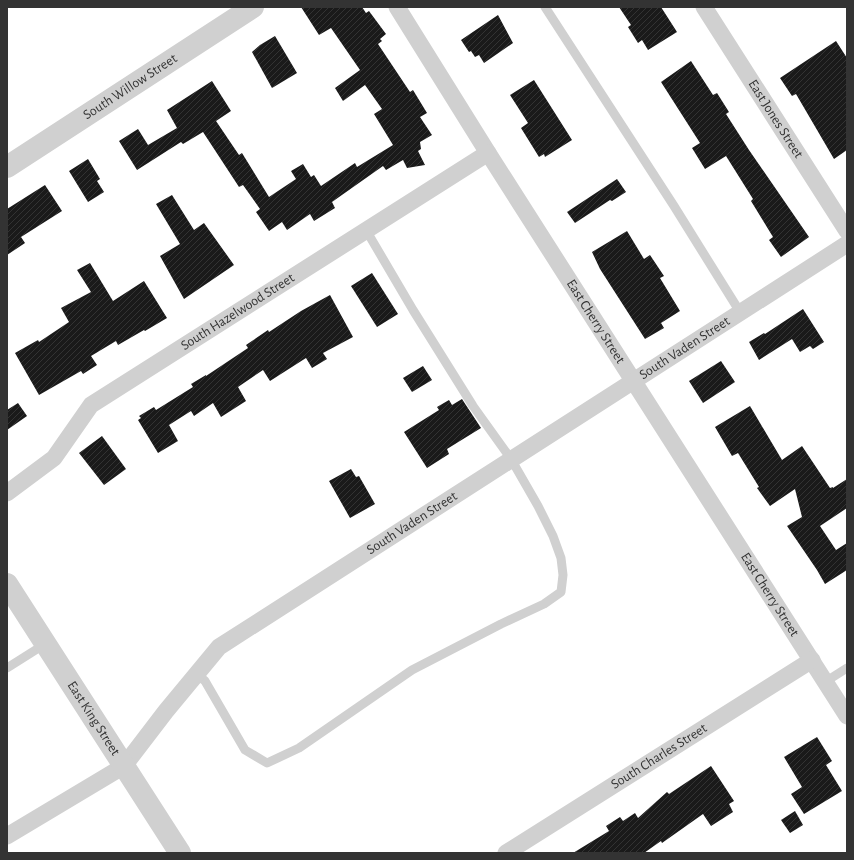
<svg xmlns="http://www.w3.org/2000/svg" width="854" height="860" viewBox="0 0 854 860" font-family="'Alegreya Sans',sans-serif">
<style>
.building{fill:url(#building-hatch)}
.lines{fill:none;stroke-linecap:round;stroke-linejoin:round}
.service{stroke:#d0d0d0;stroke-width:9}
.minor{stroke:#d0d0d0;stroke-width:17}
.tertiary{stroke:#d0d0d0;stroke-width:22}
.labels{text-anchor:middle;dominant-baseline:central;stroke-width:4;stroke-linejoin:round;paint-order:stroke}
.street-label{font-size:14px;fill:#333;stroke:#fff}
</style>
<defs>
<pattern id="building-hatch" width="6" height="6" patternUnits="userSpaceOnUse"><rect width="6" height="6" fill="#1a1a1a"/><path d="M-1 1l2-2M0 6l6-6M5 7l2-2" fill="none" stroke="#333"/></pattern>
</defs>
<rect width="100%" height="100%" fill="#fff"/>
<g class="building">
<polygon points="301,7 362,7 366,13 369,11 386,34 380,39 382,41 378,44 410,92 413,90 427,113 420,117 432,135 420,142 421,149 418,151 425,165 407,168 403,160 386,170 383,166 332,202 335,208 314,221 310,214 287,230 282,222 269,231 256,212 260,209 243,185 239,187 203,132 183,144 181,142 137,170 119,141 138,129 148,145 177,128 167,110 212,81 231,111 216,121 239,155 242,153 269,197 296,179 291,171 303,164 311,177 314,175 321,186 355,163 357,167 393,145 374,114 382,109 365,85 343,101 335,88 360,70 331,28 319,35"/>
<polygon points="619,7 661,7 677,32 648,50 642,40 638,43 628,27 631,25"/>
<polygon points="498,15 513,43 484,63 479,55 475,57 471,51 469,52 461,40"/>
<polygon points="275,36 297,73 272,88 252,52 260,45"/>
<polygon points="836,41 847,58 847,150 834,159 796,94 792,96 780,78"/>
<polygon points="691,61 713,95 717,93 729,112 726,114 749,150 809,237 781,257 769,240 773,237 751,201 753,199 726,156 705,169 692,148 700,143 661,82"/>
<polygon points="534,80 572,140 545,157 544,154 539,157 521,128 528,123 510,95"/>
<polygon points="88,159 100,179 97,181 104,192 88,202 69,171"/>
<polygon points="617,179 626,192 612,201 610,200 575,223 567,212"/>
<polygon points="45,185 62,211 21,237 25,243 7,255 7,209"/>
<polygon points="172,195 194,230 204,223 234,265 184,299 160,256 180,244 156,204"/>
<polygon points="627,231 644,259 650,255 664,276 660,278 680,311 661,323 664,328 645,339 600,269 592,252"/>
<polygon points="90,263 113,301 144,281 167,318 145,331 144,330 118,345 116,341 91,356 97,365 83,374 81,371 39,395 15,353 38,340 39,342 69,322 61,308 91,292 77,270"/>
<polygon points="372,273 398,314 377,327 351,286"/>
<polygon points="330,295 353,337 323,353 327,359 312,368 306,358 270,381 263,370 238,387 246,401 221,417 213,403 194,416 191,411 169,425 178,441 158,453 138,420 141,418 139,416 154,407 156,410 193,387 191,384 206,375 206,376 248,348 246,345 268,330 269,332 301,311"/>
<polygon points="803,309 824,342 813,349 810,346 800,352 792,339 759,360 749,342 764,333 765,334"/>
<polygon points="721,361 735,382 703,403 689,381"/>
<polygon points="423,366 432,380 412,392 403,378"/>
<polygon points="462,399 481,428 447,449 449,454 427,468 404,432 439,410 437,407 449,400 452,405"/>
<polygon points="18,403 27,416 7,430 7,410"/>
<polygon points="750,406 782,460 802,446 830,488 833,487 833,488 847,479 847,508 820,526 836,550 847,543 847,570 825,584 817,570 787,526 802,517 795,489 770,506 757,488 759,487 738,453 732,456 715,427"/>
<polygon points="102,436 126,469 104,485 79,453"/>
<polygon points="351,469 356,477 359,476 375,504 350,518 329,481"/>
<polygon points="817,737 832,761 826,765 842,791 804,814 791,794 802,787 784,757"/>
<polygon points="711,766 734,801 729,804 733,812 711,826 703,814 662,843 661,841 644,853 573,853 609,831 606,826 620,817 623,821 635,813 638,818 667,792 669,794"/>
<polygon points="795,811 803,825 790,833 781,820"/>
</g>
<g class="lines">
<g class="service">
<polyline points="545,7 674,206 740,312"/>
<polyline points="7,668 45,644"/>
<polyline points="197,674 205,681 245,750 267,763 299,748 412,670 501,624 544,604 561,592 563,575 561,558 553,536 538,506 511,459 473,406 413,310 366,230"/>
<polyline points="825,682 847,668"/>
</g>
<g class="minor">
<path id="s1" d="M397 7 488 153 847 716"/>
<path id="s2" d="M704 7 847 231"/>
<path id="s3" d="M7 493 54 458 91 405 488 153"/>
<path id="s4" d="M7 836 124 766 166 711 219 647 847 244"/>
<path id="s5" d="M506 853 812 660"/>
</g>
<g class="tertiary">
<path id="s6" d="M7 167 253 7"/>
<path id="s7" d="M7 584 180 853"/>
</g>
</g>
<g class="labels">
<g class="street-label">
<text stroke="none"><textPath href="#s6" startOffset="147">South Willow Street</textPath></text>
<text stroke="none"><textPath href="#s2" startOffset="133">East Jones Street</textPath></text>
<text stroke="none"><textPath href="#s3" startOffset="297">South Hazelwood Street</textPath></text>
<text stroke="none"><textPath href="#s1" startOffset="372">East Cherry Street</textPath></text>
<text stroke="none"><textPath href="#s4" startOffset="842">South Vaden Street</textPath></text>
<text stroke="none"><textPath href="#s4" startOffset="518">South Vaden Street</textPath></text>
<text stroke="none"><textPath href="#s1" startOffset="696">East Cherry Street</textPath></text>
<text stroke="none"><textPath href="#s7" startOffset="160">East King Street</textPath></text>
<text stroke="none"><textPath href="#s5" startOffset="181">South Charles Street</textPath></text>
</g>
</g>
<rect width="854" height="860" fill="none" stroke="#333333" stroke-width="16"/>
</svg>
